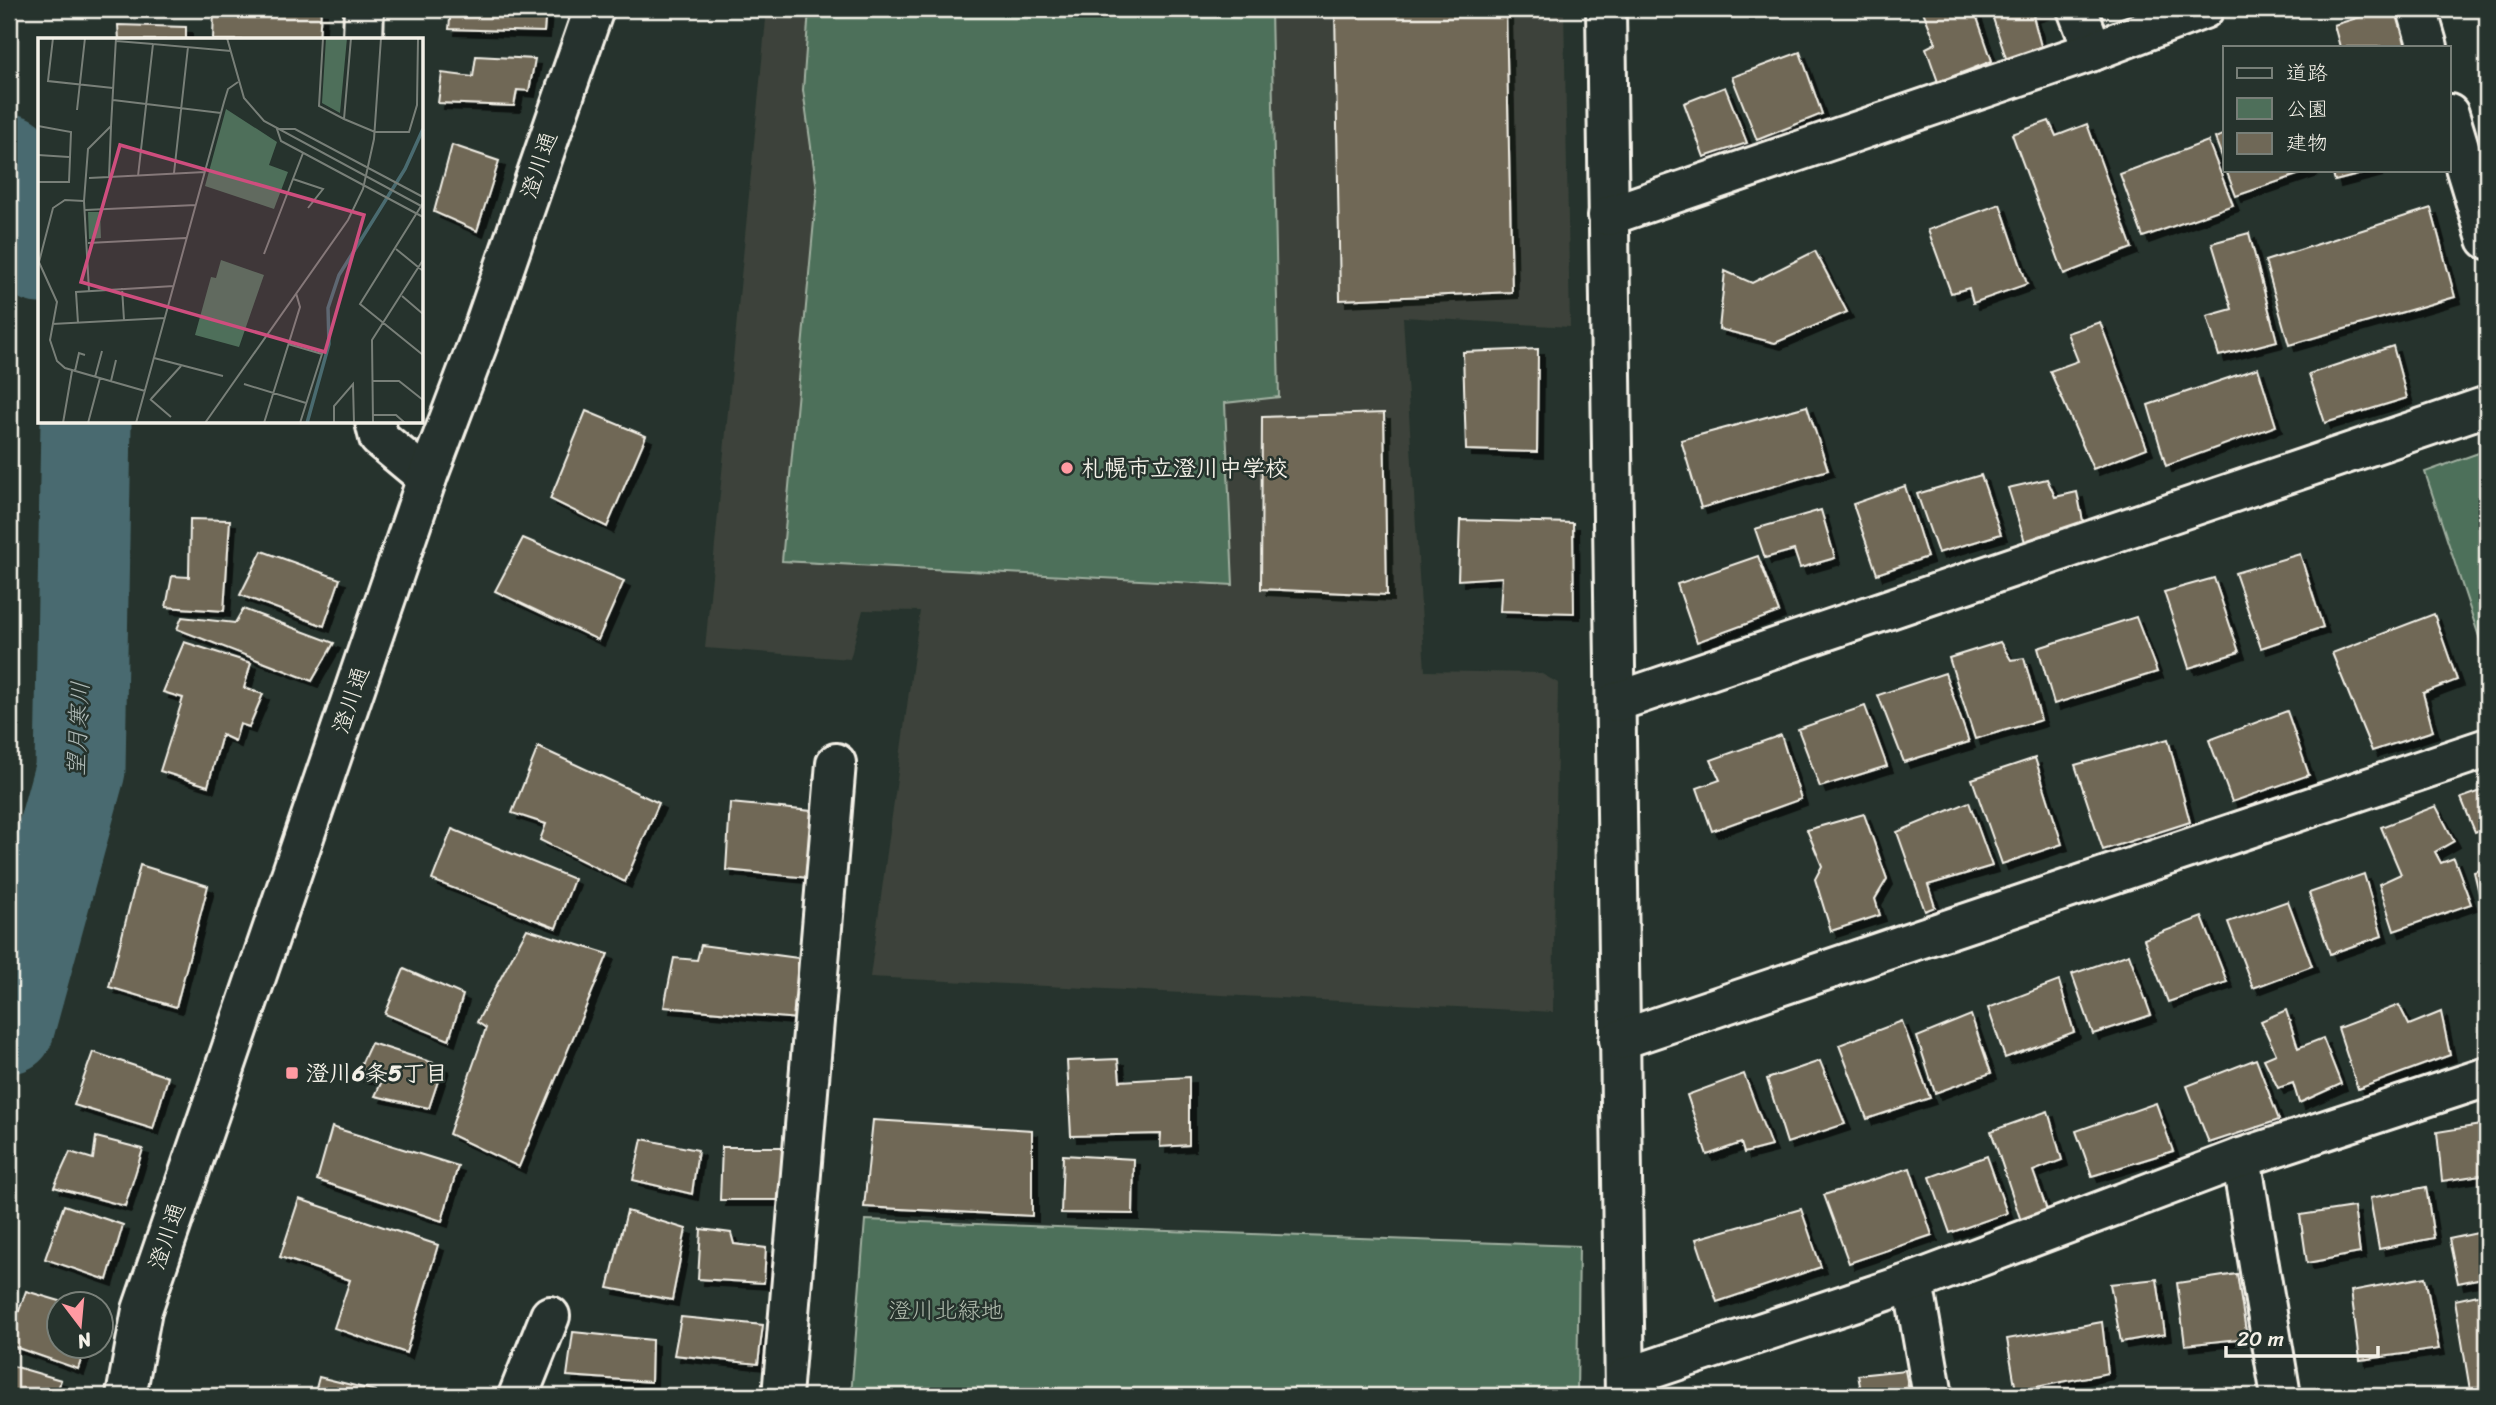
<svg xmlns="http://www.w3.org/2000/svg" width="2496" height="1405" viewBox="0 0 2496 1405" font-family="Sriracha,'Klee One',sans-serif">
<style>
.built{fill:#3c433a}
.green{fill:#4e6f5a;stroke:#a1b0a1;stroke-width:2}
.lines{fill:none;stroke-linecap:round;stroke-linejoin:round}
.river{stroke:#4a6b70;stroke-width:91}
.building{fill:#6f6857;stroke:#f4f1e8;stroke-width:2;filter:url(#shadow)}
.minor-casing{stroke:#f4f1e8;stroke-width:44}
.minor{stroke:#26332d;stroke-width:38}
.poi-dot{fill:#ff9aa2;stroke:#26332d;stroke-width:2.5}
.labels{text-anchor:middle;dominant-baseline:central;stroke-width:5;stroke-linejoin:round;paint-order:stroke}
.street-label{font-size:23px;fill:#f4f1e8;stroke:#26332d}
.poi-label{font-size:23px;font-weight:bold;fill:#f4f1e8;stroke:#26332d;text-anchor:start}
.park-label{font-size:23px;fill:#b2bdaf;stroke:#26332d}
.water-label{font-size:24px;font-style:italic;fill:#b0bbb8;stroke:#26332d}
.inset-river{fill:none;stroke:#4a6b70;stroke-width:3.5}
.inset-road{fill:none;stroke:#787f78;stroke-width:2}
.view{fill:#ce4e7e;fill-opacity:0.15;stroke:#ce4e7e;stroke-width:3.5}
.inset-edge{fill:none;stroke:#f4f1e8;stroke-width:3.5}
</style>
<defs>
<filter id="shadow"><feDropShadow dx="6" dy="6" stdDeviation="0" flood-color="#0009"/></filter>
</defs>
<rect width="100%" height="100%" fill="#26332d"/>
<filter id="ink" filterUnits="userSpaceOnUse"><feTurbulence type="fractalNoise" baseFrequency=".0143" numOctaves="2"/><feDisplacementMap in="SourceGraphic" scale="14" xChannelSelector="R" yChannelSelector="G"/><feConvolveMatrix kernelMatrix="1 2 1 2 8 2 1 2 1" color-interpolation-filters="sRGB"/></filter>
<g filter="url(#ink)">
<polygon class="built" points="767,9 1564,9 1570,327 1403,317 1425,671 1540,673 1558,683 1553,1012 870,977 920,611 863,610 850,659 705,648"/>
<g class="green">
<polygon points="809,9 1271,9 1279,397 1225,403 1233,585 782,561 817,189 803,90"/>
<polygon points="2487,450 2487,661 2425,472"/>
<polygon points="865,1220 1579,1246 1577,1396 851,1396"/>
</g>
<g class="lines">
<g class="river">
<polyline points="9,159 40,258"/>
<polyline points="9,1028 80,770 86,422"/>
</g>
</g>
<g class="building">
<polygon points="214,9 321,9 319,40 213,40"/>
<polygon points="451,9 546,9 544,32 449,29"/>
<polygon points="1335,9 1506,9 1512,292 1340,300"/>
<polygon points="1922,9 1974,9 1992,61 1938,82 1926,48 1936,43"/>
<polygon points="1990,9 2055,9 2033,16 2043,54 2008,64"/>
<polygon points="2386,9 2415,9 2426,47 2340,47 2334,25"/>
<polygon points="118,25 186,27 186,40 119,40"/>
<polygon points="1800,52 1822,114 1757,140 1732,77"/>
<polygon points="476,56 535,59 529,91 517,90 514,106 438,103 442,73 473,77"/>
<polygon points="1725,87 1747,143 1704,157 1684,103"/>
<polygon points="2049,121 2056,136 2087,124 2132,248 2064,274 2012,134"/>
<polygon points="2225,134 2225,165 2215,138"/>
<polygon points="2208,141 2233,205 2143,237 2120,174"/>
<polygon points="452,145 499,161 477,231 434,212"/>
<polygon points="2226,170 2312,170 2236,196"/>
<polygon points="2332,170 2377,170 2335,181"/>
<polygon points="2000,204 2027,284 1973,303 1969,288 1951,293 1928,230"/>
<polygon points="2431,208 2455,297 2289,345 2265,261"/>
<polygon points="2249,233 2277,341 2219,356 2207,316 2232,309 2212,243"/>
<polygon points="1815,251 1847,312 1775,343 1719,329 1725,271 1752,283"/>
<polygon points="2100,322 2147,448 2093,469 2050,371 2078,361 2067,333"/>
<polygon points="2393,346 2407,398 2325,423 2309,374"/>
<polygon points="1538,349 1537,452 1466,450 1463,352"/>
<polygon points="2258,368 2276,426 2166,466 2148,405"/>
<polygon points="1807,406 1828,470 1701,508 1681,440"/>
<polygon points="586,411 646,436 607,527 550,499"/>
<polygon points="1384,413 1387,595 1261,589 1262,417"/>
<polygon points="1981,475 2001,534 1938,553 1917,494"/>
<polygon points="2047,479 2055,497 2077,492 2084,526 2026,545 2008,488"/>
<polygon points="1905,486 1927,557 1877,574 1853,504"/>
<polygon points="1821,510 1835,558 1800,568 1794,550 1765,558 1755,529"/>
<polygon points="190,519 230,520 224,611 166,607 172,576 189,577"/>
<polygon points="1460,520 1573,523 1574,613 1500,611 1502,577 1458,580"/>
<polygon points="523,538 624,581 598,640 495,591"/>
<polygon points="262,551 340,579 324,626 240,595"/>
<polygon points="2300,554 2323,627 2261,648 2235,573"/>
<polygon points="1758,556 1779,612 1697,642 1677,584"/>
<polygon points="2214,578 2239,652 2189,668 2164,592"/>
<polygon points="243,609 334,643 312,681 177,629 182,617 235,623"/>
<polygon points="2434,614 2457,680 2423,693 2433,731 2372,751 2332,653"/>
<polygon points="2136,617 2157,672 2054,704 2038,648"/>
<polygon points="184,642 251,663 244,688 263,694 249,727 240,724 235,741 222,735 208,786 160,771 183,698 163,692"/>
<polygon points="2000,642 2011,660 2024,658 2041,720 1975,739 1949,658"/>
<polygon points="1945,673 1969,742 1904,762 1878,695"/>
<polygon points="1865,706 1887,766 1820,787 1798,729"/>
<polygon points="2287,711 2309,775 2232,802 2209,740"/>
<polygon points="1781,735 1801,799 1712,831 1697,788 1720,780 1711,760"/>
<polygon points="2168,739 2190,822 2103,850 2075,765"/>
<polygon points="538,747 659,803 625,882 540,840 546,824 512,813"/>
<polygon points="2035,758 2062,844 2002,864 1972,779"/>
<polygon points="2487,789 2487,827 2475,832 2461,798"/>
<polygon points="1969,802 1992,866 1928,885 1935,907 1925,911 1897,832"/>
<polygon points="730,803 812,811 809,878 726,870"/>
<polygon points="2436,806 2454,841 2435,852 2441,863 2454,858 2471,904 2394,931 2379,884 2401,874 2381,827"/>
<polygon points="1864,814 1887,879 1875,899 1880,915 1831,931 1815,879 1822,866 1807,830"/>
<polygon points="452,829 574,879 556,928 432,880"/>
<polygon points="140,865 208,886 176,1007 109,987"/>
<polygon points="2487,868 2487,904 2482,906 2474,872"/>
<polygon points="2364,874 2382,936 2330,954 2309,893"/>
<polygon points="2288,901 2312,966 2253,988 2228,922"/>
<polygon points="2202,917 2227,982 2168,1002 2144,939"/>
<polygon points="527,929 608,954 519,1167 449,1134 486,1028 477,1022"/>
<polygon points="701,945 806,959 798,1019 664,1007 674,958 697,960"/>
<polygon points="2129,954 2151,1015 2093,1034 2072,974"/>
<polygon points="404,969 463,995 449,1040 385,1014"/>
<polygon points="2059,981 2074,1032 2005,1058 1988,1008"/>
<polygon points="2399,1005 2409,1025 2441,1012 2450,1055 2358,1089 2338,1028"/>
<polygon points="2286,1010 2298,1048 2323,1038 2341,1084 2299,1103 2293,1083 2278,1088 2264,1059 2276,1054 2261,1021"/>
<polygon points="1971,1015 1991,1073 1935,1093 1917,1037"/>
<polygon points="1902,1021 1930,1098 1867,1119 1839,1045"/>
<polygon points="371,1043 443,1066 429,1108 375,1096 382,1081 356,1075"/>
<polygon points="93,1052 168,1077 153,1129 74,1105"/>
<polygon points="1118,1059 1120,1081 1189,1077 1189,1145 1160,1147 1161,1134 1071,1136 1067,1061"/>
<polygon points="2256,1059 2279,1120 2209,1143 2187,1086"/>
<polygon points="1820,1061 1845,1124 1787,1143 1767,1079"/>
<polygon points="1744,1074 1771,1146 1744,1153 1741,1143 1707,1155 1687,1095"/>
<polygon points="2156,1103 2173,1151 2092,1176 2076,1131"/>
<polygon points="2048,1111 2062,1160 2033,1171 2049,1216 2023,1227 1991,1131"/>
<polygon points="873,1120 1032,1130 1032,1216 864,1207"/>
<polygon points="2487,1124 2487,1174 2442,1181 2437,1132"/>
<polygon points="332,1127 458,1166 442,1221 317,1180"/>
<polygon points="96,1137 143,1149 125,1206 54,1187 70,1152 93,1159"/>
<polygon points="642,1139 698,1150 692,1194 633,1180"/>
<polygon points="722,1147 794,1147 790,1200 720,1200"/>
<polygon points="1063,1155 1134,1159 1133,1214 1061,1213"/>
<polygon points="1987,1156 2007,1213 1950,1233 1930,1177"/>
<polygon points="1910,1168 1932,1235 1849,1263 1824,1195"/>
<polygon points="2426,1187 2434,1238 2379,1249 2370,1198"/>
<polygon points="299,1199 438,1245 406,1353 334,1328 350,1280 280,1257"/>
<polygon points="64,1205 123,1225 107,1280 45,1259"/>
<polygon points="2354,1207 2360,1253 2307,1263 2300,1215"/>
<polygon points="1801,1209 1821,1267 1717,1302 1696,1239"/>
<polygon points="627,1211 686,1229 672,1300 608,1288"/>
<polygon points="701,1229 731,1233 734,1244 766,1248 764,1283 698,1279"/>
<polygon points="2487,1231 2487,1277 2458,1283 2449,1239"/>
<polygon points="2237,1274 2247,1338 2185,1345 2177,1283"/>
<polygon points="2425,1277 2439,1349 2360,1360 2351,1291"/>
<polygon points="2157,1279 2165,1334 2121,1342 2110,1284"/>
<polygon points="26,1291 70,1304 60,1304 60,1346 86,1346 78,1369 9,1345 9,1339"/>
<polygon points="2487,1293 2487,1396 2471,1396 2455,1300"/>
<polygon points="681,1317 763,1325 758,1364 674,1355"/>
<polygon points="2102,1322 2108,1373 2016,1391 2007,1339"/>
<polygon points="573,1332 652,1340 651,1382 567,1376"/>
<polygon points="13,1366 61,1380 56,1396 9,1396 9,1380"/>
<polygon points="1905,1370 1910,1396 1862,1396 1858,1375"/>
<polygon points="319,1377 376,1391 375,1396 314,1396"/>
</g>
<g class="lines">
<g class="minor-casing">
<g id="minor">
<polyline points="1606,9 1625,1396"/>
<polyline points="2077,9 2093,51"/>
<polyline points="2417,9 2428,47"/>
<polyline points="363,40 364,9"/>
<polyline points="2449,114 2487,239"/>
<polyline points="1608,216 2093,51 2204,9"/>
<polyline points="375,422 379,438 427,478"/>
<polyline points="1616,702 2487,406"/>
<polyline points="1619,1040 2487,748"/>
<polyline points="2241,1158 2281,1396"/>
<polyline points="1913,1282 1933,1396"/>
<polyline points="1625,1378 1913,1282 2241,1158 2487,1077"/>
<polyline points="126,1396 142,1310 427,478 480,338 594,9"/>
<polyline points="518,1396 550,1316"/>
<polyline points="782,1396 836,763"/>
</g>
</g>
<use href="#minor" class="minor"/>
</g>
</g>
<g class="poi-dot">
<circle cx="1067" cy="468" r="7"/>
<rect x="285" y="1066" width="14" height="14" rx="3.5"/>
</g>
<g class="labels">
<g class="street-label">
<text transform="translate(539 165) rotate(-71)">澄川通</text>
<text transform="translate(351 700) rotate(-71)">澄川通</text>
<text transform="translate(167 1236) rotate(-71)">澄川通</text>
</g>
<g class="poi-label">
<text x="1081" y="468">札幌市立澄川中学校</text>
<text x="306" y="1073">澄川6条5丁目</text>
</g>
<g class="park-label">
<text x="946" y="1310">澄川北緑地</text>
</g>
<g class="water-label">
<text transform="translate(78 729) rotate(-87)">望月寒川</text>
</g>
</g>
<g transform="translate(38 38)">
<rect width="385" height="385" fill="#26332d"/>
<path d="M288 0H309L302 75 284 65ZM188 71 239 104 231 127 250 134 236 171 167 148ZM50 174H62L63 200 51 201ZM183 222 226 237 201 309 157 297 173 239 178 240Z" fill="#4e6f5a"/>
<path class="inset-river" d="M269 385 291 306 290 270 301 237 367 131 385 91"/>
<path class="inset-road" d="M15 0 10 43 75 50M189 0 206 60 226 83 385 169M285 0 281 68 306 81M313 0 306 81 337 94H371L379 67 380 0M78 3 115 6M75 62 183 75M39 72 47 0M0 88 33 94 31 144H0M73 88 78 0M0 117 31 119M136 135 150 9M100 138 115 6 193 13M71 139 167 134M51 140 71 139 73 88 50 111 46 163 51 253M255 141 285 151 270 170M385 159 257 91H239L243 103 385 179M385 165 322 266 385 317M47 172 158 167M50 205 148 200M358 211 385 233M226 216 265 115M0 222 19 264 12 302 19 323 27 330 107 353M1 224 15 170 27 162 46 163M84 250 86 282M364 258 385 276M40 285 38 254 136 248M14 286 127 280M250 306 284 316 262 385M116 320 185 338M37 333 41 315 47 317M57 339 64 313M73 343 78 322M335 343H361L385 362M206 346 268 365M112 361 133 379M113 361 143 328M335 377H358L367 385M25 385 34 333M50 385 62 340M98 385 186 64 190 51 200 44M167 385 310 182 325 151 336 101 343 0M226 385 262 269 258 255M296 385V368L315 346 316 385M335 385 334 302 385 222"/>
<path class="view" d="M82 107 326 177 287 314 43 244Z"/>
<rect width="385" height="385" class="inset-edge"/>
</g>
<rect width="2496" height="1405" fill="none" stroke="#26332d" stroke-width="35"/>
<rect x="18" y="18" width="2461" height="1370" fill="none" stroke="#f4f1e8" stroke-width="2.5" filter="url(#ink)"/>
<rect x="2223" y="46" width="228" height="126" fill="#26332d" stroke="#787f78" stroke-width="2"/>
<rect x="2237" y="68" width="35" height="10" fill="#26332d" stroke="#787f78" stroke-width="2"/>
<text x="2286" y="80" font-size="21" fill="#f4f1e8">道路</text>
<rect x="2237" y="98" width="35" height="21" fill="#4e6f5a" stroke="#787f78" stroke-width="2"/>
<text x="2286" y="116" font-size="21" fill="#f4f1e8">公園</text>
<rect x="2237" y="133" width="35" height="21" fill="#6f6857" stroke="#787f78" stroke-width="2"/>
<text x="2286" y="150" font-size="21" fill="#f4f1e8">建物</text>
<g transform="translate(80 1325) rotate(164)"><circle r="33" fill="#26332d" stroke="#787f78" stroke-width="2"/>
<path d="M0-5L12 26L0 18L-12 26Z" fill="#ff9aa2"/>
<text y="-10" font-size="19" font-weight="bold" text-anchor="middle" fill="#f4f1e8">N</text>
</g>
<path d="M2226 1346v10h152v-10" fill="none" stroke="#f4f1e8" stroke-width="3.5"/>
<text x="2237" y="1346" font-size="21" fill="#f4f1e8" stroke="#26332d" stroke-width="5" paint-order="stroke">20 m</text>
</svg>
